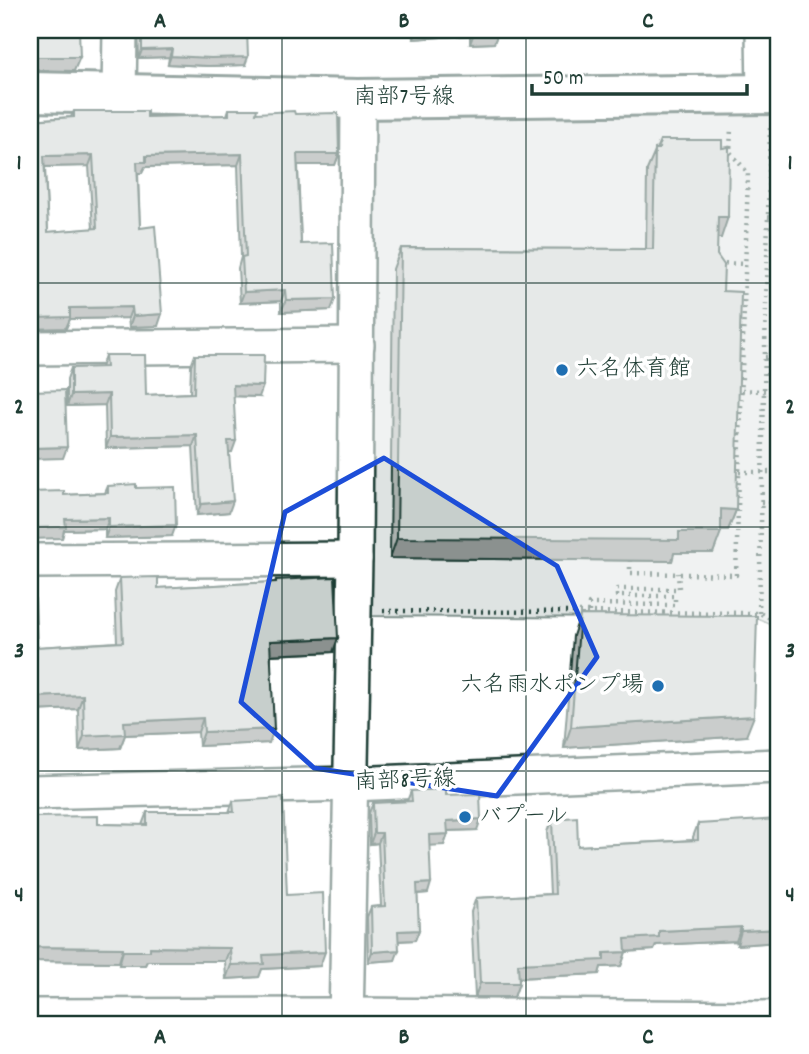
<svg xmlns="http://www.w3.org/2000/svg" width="809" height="1054" viewBox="0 0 809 1054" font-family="Dekko,'Klee One',sans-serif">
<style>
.green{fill:#dee3e2;stroke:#7e908b;stroke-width:2}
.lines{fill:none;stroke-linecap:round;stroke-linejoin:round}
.minor-casing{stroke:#1f3d34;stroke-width:38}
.tertiary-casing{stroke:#1f3d34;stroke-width:44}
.path{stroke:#1f3d34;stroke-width:4.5;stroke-dasharray:2 5;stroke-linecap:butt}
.minor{stroke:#fff;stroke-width:33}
.tertiary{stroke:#fff;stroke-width:38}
.wall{fill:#abb2af;stroke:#1f3d34;stroke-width:2;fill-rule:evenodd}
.shaded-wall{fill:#8b918f;stroke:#1f3d34;stroke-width:2}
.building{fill:#c7cfcc;stroke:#1f3d34;stroke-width:2;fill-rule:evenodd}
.marked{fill:none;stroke:#1d4ed8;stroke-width:5;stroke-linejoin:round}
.grid{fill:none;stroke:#1f3d34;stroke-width:2;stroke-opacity:0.55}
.poi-dot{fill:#1f6fb2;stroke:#fff;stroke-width:2.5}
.labels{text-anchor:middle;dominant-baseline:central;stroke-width:7;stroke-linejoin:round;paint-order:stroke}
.street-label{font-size:23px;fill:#1f3d34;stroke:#fff}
.poi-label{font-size:23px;fill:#1f3d34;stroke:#fff;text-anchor:start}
.neatline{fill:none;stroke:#1f3d34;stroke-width:2.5}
.grid-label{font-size:23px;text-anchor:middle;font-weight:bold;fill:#1f3d34}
</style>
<rect width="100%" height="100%" fill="#fff"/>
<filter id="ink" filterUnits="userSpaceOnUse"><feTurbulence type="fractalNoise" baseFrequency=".0143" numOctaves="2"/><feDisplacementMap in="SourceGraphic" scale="14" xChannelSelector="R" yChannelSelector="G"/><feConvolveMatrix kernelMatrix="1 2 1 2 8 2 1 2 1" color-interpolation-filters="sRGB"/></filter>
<g filter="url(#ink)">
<polygon class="green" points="372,113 779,113 779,628 759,619 371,616"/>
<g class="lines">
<g class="minor-casing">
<g id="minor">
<polyline points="763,30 764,94"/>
<polyline points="119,94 120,30"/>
<polyline points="30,348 357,345"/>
<polyline points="30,561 355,559"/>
<polyline points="30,792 351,784 779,766"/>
<polyline points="30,1016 347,1015 779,1018"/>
<polyline points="346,1024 355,559 358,99"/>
</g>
</g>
<g class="tertiary-casing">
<polyline id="tertiary" points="30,92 358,99 779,94"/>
</g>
<g class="path">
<polyline points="768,217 779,218"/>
<polyline points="718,263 745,264"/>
<polyline points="765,357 779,357"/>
<polyline points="742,390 779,392"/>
<polyline points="739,472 779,472"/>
<polyline points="761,503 779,504"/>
<polyline points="630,560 630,573 736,575 748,173 730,152 731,127"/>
<polyline points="383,611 759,613 779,622"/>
<polyline points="589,612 589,604 675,605 675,596 617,596 617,589 679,589 678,573"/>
<polyline points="759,613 770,128"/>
</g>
<use href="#minor" class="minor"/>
<use href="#tertiary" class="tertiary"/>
</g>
<g class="wall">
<polygon points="138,30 203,30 203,32 245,65 208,66 168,64 169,57 139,58"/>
<polygon points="413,30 499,30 494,43 470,44 470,35 414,39"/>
<path d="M229 109 256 113 295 114 339 154 335 165H298L301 244 331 310 281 312V301L240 303 238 268 241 257 238 165 145 167 142 173H138L140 228 158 326 129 327 128 318 70 319 66 328 30 329V120L71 117 74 111 147 117 227 115ZM89 166 93 229 48 232 45 167Z"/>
<polygon points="660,140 722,148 721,238 717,238 717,255 723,291 736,510 728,530 721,530 713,553 674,553 672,561 390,558 393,269 401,248 646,249 647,170"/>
<polygon points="105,355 146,395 190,393 191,366 195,355 259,397 233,396 232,452 229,452 229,512 197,515 193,446 106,448 105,405 67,406 67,379 71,368 101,368"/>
<polygon points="108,486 136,488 172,536 105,538 105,529 64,530 62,538 64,495 105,493"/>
<polygon points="30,576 37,647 117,642 115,592 120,578 158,588 275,582 276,580 333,652 271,655 269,743 199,746 198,732 125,735 120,748 79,750 78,709 30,711"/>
<polygon points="580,615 746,736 564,748 573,636"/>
<polygon points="411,791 446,795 477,830 448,831 448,834 444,845 429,845 428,893 417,894 419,930 415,940 399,941 395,960 368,962 367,917 371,907 381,906 378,843 370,844 369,813 373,803 407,801"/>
<polygon points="233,801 287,895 320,966 262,969 259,977 226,979 225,961 147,961 145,965 119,965 119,962 30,961 30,817 98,824 142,825 147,812 229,812"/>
<polygon points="552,819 578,846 693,840 693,837 698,824 779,942 737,945 736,941 656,945 654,950 626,952 621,966 601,967 599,974 519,978 519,983 514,997 475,997 471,912 476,898 550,894 547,832"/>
</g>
<g class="shaded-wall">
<polygon points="417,30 472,30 470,35 414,39"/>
<polygon points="475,30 499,30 494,43 470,44"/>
<polygon points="172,49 169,57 139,58 142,50"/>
<polygon points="171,56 248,57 245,65 208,66 168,64"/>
<polygon points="30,57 80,57 74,71 30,70"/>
<polygon points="242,154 238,165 145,167 142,173 133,173 137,162 146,156"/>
<polygon points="297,154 339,154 335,165 293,165"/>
<polygon points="93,155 89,166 40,167 44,156"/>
<polygon points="718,217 728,217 721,238 710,238"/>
<polygon points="285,290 281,301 240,303 244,292"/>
<polygon points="335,299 331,310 281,312 286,300"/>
<polygon points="132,307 128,318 70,319 66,328 30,329 30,319 70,308"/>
<polygon points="162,314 158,326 129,327 133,316"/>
<polygon points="233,385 263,386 259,397 229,396"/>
<polygon points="109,394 105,405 67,406 71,395"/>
<polygon points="197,435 193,446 106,448 110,437"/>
<polygon points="228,441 236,441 232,452 224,453"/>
<polygon points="67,447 63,458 30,459 30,448"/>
<polygon points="233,501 229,512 197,515 201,504"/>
<polygon points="721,509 736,510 728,530 714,530"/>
<polygon points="109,518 105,529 64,530 62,538 30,539 30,528 65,519"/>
<polygon points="176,525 172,536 105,538 109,527"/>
<polygon points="679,532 721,532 713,553 674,553 672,561 390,558 397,538"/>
<polygon points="338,638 333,652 265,655 270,641"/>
<polygon points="83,695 78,709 30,711 30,697"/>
<polygon points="754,716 746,736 564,748 571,727"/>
<polygon points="203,718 198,732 125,735 120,748 79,750 84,736 124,722"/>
<polygon points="274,729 269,743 199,746 204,732"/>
<polygon points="481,819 477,830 444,831 447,821"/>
<polygon points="374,833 382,833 378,843 370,844"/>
<polygon points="448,834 444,845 425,846 429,835"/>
<polygon points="431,883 428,893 413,894 417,884"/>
<polygon points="741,927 736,941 656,945 654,950 620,952 625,939 659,931"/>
<polygon points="779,929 779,942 737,945 741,931"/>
<polygon points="419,930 415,940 394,941 398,931"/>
<polygon points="30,947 123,948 119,962 30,961"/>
<polygon points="150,947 230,948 225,961 147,961 145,965 119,965 123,951"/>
<polygon points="399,950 395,960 368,962 372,952"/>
<polygon points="325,952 320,966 262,969 259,977 226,979 231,965 263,955"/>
<polygon points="626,952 621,966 601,967 599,974 513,978 518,964 604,953"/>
<polygon points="480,983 519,983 514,997 475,997"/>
</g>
<g class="building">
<polygon points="30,30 79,30 80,57 30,57"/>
<polygon points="142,30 203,30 203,32 247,31 248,57 211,58 171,56 172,49 142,50"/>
<path d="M229 109H257L256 113 294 111 295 114 338 113 339 154H297L301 244 333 243 335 299 286 300 285 290 244 292 242 257 246 256 242 154 146 156V162H137L140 228 155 226 162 314 133 316 132 307 70 308V317L34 318 30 319V120L74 117V111H147V117L229 115ZM93 155 97 228 48 232 44 156Z"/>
<polygon points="660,140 722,140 722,148 729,147 728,217 718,217 717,255 724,265 723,291 741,292 736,510 721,509 721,532 679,532 679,540 397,538 401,248 653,249 655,149 659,149"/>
<polygon points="105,355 145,355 146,395 194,393 195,355 264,355 263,386 233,385 236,441 228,441 233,501 201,504 197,435 110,437 109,394 71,395 71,368 106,367"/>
<polygon points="65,390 67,447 30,448 30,391"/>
<polygon points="136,484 136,488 175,487 176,525 109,527 109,518 65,519 66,527 30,528 30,492 64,491 64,495 108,493 108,486"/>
<polygon points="34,575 37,647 123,642 120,578 158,577 158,588 276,582 276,580 335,577 338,638 270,641 274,729 204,732 203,718 124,722 125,734 84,736 83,695 30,697 30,576"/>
<polygon points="580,615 757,616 754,716 571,727"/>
<polygon points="446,789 446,795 480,794 481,819 447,821 448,834 429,835 431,883 417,884 419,930 398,931 399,950 372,952 371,907 385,906 382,833 374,833 373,803 412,801 411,791"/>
<polygon points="283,798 287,895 323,893 325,952 263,955 264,964 231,965 230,948 150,947 150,951 123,951 123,948 30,947 30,817 98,816 98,824 147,825 147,812 234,812 233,801"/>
<polygon points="577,817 578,846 698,840 698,824 779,819 779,929 741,931 741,927 659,931 659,937 625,939 626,952 604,953 604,960 518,964 519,983 480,983 476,898 555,894 552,819"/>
</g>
</g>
<path d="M0 0H809V1054H0ZM384 458 557 566 597 657 497 796 314 768 241 702 285 512Z" fill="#fff" fill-opacity=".55" fill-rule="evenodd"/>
<path class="marked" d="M384 458 557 566 597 657 497 796 314 768 241 702 285 512Z"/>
<path class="grid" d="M282 30V1024M526 30V1024M30 283H779M30 527H779M30 771H779"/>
<g class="poi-dot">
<circle cx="562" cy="370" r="7"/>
<circle cx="658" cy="686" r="7"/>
<circle cx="465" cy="817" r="7"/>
</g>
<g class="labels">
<g class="street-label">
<text x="404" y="98">南部7号線</text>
<text transform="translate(405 782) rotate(-2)">南部8号線</text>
</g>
<g class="poi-label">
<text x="576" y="370">六名体育館</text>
<text x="644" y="686" text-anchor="end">六名雨水ポンプ場</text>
<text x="479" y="817">バプール</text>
</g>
</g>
<rect width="809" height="1054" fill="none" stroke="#fff" stroke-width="77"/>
<path d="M532 84v10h215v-10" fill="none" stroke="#1f3d34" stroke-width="3.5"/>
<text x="543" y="84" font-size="21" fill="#1f3d34" stroke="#ffffff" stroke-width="5" paint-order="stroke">50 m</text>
<rect x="38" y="38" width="732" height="978" class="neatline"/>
<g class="grid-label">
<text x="160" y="27">A</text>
<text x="404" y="27">B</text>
<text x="648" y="27">C</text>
<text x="19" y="169">1</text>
<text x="790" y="169">1</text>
<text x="19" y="413">2</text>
<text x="790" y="413">2</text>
<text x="19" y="657">3</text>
<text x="790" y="657">3</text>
<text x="19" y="901">4</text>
<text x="790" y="901">4</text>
<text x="160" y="1043">A</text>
<text x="404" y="1043">B</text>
<text x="648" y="1043">C</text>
</g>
</svg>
